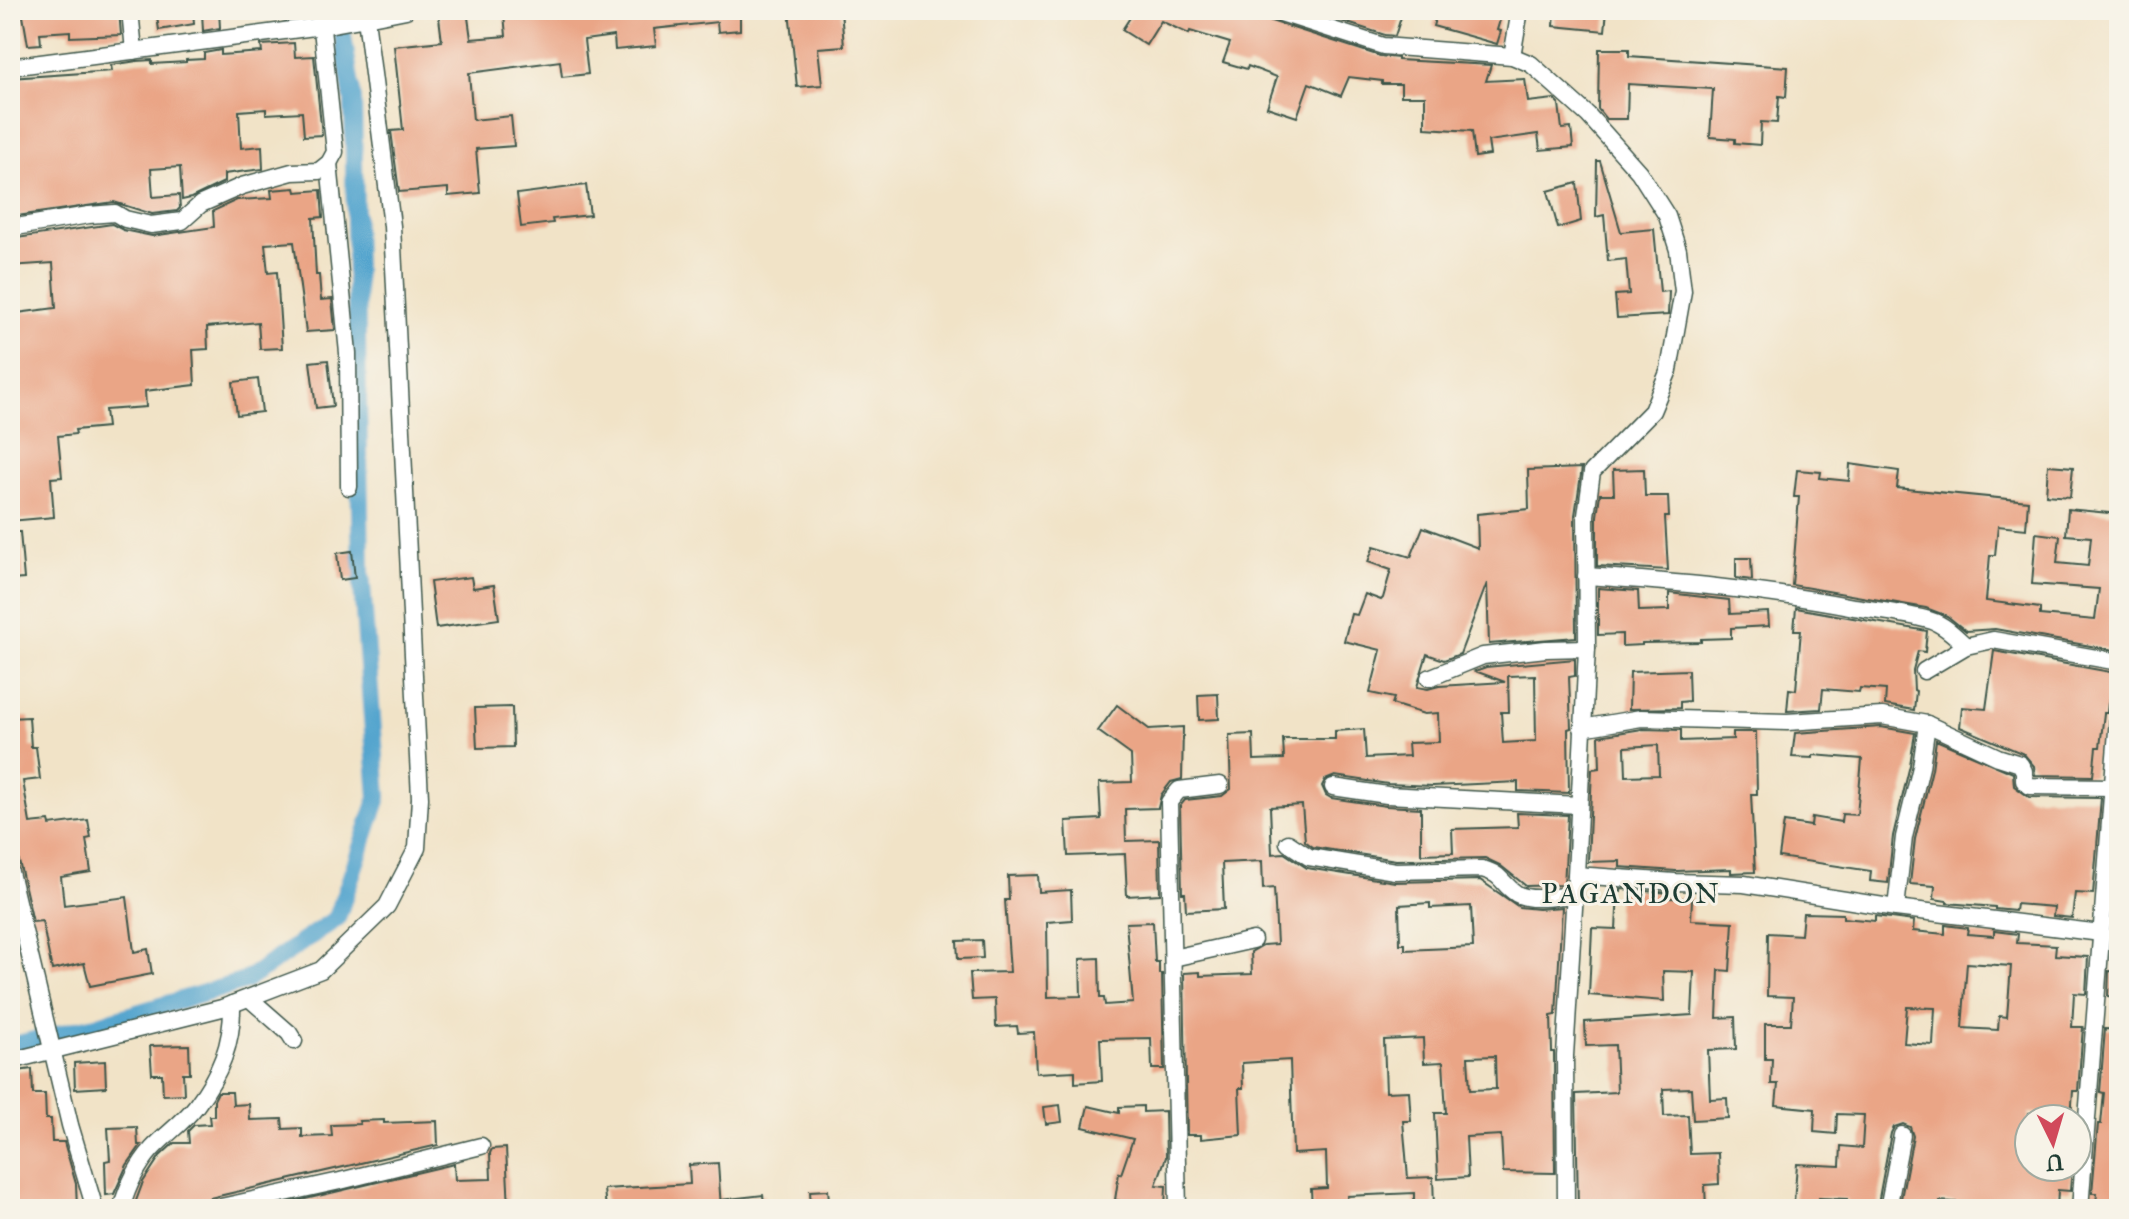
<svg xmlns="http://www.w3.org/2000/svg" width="2129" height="1219" viewBox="0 0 2129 1219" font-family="'IM FELL Great Primer',serif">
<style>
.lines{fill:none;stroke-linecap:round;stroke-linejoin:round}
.canal{stroke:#53a4ce;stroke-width:18}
.building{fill:#eaa586;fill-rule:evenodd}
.street-casing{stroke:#3e564a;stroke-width:19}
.street{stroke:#fff;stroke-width:16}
.labels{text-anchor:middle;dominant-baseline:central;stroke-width:6;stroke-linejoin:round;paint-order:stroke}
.quarter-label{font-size:28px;letter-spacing:2px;fill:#1f3d34;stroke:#f7f3e8}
</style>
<rect width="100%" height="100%" fill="#f7f3e8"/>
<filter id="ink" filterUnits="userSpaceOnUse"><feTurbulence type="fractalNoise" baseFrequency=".0125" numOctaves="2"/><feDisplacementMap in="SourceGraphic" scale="16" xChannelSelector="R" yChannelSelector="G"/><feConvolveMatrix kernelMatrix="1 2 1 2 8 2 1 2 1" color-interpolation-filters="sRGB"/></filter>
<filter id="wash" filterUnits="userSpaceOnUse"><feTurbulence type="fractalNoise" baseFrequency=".006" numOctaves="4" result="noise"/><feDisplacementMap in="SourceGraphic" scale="32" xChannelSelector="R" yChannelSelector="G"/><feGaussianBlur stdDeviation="1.8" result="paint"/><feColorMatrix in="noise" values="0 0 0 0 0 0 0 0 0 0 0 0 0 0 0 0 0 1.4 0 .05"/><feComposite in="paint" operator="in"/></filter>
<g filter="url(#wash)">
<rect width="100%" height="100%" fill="#f1e3c7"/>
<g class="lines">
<polyline class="canal" points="10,1046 104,1023 245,981 337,918 378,797 361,572 353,100 339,10"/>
</g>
<g id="blocks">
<g class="building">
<polygon points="22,10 119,10 121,35 70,37 70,31 40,33 41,44 28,45"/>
<polygon points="156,10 193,10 194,24 159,30"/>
<polygon points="438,10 467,10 471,39 506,36 504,14 551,10 740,10 740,30 718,32 717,22 654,29 656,46 615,50 614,36 584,40 588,74 562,77 560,61 469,73 473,120 511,116 514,146 476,149 480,193 448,196 448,188 399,192 391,131 403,130 394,46 442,41"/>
<polygon points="789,10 841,10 844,46 818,48 822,85 797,87"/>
<polygon points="1135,10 1260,10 1262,17 1268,20 1380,56 1398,58 1398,60 1491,65 1486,81 1525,79 1528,102 1554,99 1559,104 1562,129 1571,128 1573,147 1540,150 1538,134 1488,141 1490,155 1475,157 1472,131 1425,128 1425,96 1401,96 1401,84 1382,84 1382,81 1349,77 1341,96 1309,83 1297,117 1267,107 1277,77 1248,66 1247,69 1223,62 1230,43 1190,31 1189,34 1161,21 1146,45 1122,30"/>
<polygon points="1307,10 1387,10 1402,14 1395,36 1385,35"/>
<polygon points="1438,10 1503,10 1497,30 1501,31 1497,44 1433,26"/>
<polygon points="1555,10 1607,10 1605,31 1554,26"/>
<polygon points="219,11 220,28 203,31 202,12"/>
<polygon points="294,43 295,57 314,56 322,135 304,136 302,112 266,114 266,109 239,111 241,148 262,146 263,169 224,174 224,182 191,198 182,200 180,167 151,169 153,197 179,195 180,208 177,211 152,214 114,202 10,217 10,78 112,71 111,65 137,61 152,60 152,64 186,62 186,60 204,59 204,53 221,50 221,55 262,52 261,45"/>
<polygon points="1599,49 1629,49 1629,56 1788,67 1786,97 1779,96 1777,123 1761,122 1760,145 1735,143 1735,139 1710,137 1713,89 1628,84 1627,119 1606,119 1598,109"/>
<polygon points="1597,161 1600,161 1621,232 1654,229 1660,292 1669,291 1668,315 1617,318 1615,295 1629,294 1626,259 1608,261 1604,215 1596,217"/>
<polygon points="1577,183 1581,221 1558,228 1548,191"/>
<polygon points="586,185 590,215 552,219 553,223 521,227 517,194"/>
<polygon points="295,188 296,192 321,190 323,217 313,218 316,275 319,275 321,300 332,299 335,330 306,332 294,242 265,244 268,273 277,272 282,348 260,349 258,322 207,327 208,349 193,350 195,385 145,391 146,407 105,410 107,427 75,430 76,434 58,436 62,477 51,478 54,517 10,521 10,314 56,308 53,263 10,266 10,239 112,224 123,230 152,236 214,227 213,211 237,200 272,198 271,190"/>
<polygon points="328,360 333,406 316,408 310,362"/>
<polygon points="258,379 262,412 237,415 233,382"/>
<polygon points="1850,464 1899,471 1897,488 2028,501 2026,529 1998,526 1995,555 1990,555 1986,601 2040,608 2040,615 2095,620 2099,589 2032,584 2036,533 2060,536 2057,563 2088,566 2091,537 2066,535 2068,509 2119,514 2119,651 1995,629 1966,631 1947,616 1926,608 1792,585 1799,497 1794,497 1797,470 1821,472 1820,478 1849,481"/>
<polygon points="2048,465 2073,467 2070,497 2046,495"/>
<path d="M1582 468 1575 515 1576 637 1489 644 1487 583 1460 654 1444 660 1427 654 1417 687 1428 689 1439 686 1505 682 1475 671 1486 667 1575 659V676L1569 677 1571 728 1568 729 1569 793 1518 791V782L1433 786 1388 784 1335 776 1325 780 1322 786 1326 795 1331 798 1386 806 1421 808V854L1453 853 1452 829 1518 827 1517 813 1568 815 1564 885 1526 886 1500 865 1485 858 1396 860 1313 847 1305 841 1302 805 1270 807 1272 854 1284 853 1307 868 1395 882 1480 880 1519 907 1538 909 1562 907 1556 1015 1551 1016 1552 1052H1554L1555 1173 1503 1172 1501 1135 1466 1137 1468 1177 1438 1179 1435 1113H1446L1443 1062 1424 1063 1423 1038 1384 1040 1386 1092 1409 1091 1411 1121H1403L1408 1178 1433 1177 1434 1207 1414 1208V1193L1347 1196 1348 1209H1312L1311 1189 1327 1188 1326 1152 1293 1154 1290 1060 1242 1063 1243 1088H1239L1241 1135 1201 1139V1135H1187L1184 973 1200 972V976L1252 974 1251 952 1263 945 1277 944 1274 888 1263 889 1262 861 1222 863 1224 909 1186 911 1185 893H1182L1180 806 1185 800 1222 796 1231 789 1229 735 1253 734 1254 760 1284 759 1283 739H1335V731L1364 729 1366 758 1409 756 1408 743 1439 742 1438 713 1424 714 1392 704 1394 698 1370 693 1381 650 1344 641 1351 614 1357 615 1365 594 1381 600 1383 598 1391 570 1368 562 1374 546 1411 557 1423 527 1478 548 1477 514 1529 509 1528 470ZM1535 675 1536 741 1503 743 1501 712H1509L1508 676ZM1430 903V908L1471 906 1473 947 1405 950V944H1400L1399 905ZM1495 1056 1496 1089 1470 1090 1468 1057Z"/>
<polygon points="1644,469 1645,496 1668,496 1669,517 1665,517 1668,570 1597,566 1597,516 1600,494 1614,494 1613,470"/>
<polygon points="10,532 20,532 24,579 10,580"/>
<polygon points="352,551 355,578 340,580 337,553"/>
<polygon points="1736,558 1751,558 1752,580 1736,578"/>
<polygon points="471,577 473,588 494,585 499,619 436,628 430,582"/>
<polygon points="1598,588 1638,591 1639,611 1669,610 1669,593 1729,600 1730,614 1768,612 1769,626 1731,628 1731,638 1701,639 1701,642 1642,643 1642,645 1622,646 1622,634 1598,635"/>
<polygon points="1796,608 1927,631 1925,652 1918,651 1913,670 1914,690 1916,691 1914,710 1885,705 1886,690 1860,688 1859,692 1823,689 1821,709 1787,711 1789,689 1796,690 1801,630 1794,630"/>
<polygon points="1994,651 2116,673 2113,696 2108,703 2107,713 2104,713 2100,747 2096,747 2093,776 2035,775 2034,766 2024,754 1960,727 1962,707 1986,709"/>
<polygon points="1688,670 1689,701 1680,702 1680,708 1629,709 1630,672"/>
<polygon points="1218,694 1219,719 1199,720 1198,695"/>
<polygon points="1117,705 1149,729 1183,727 1182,779 1171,782 1161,795 1158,808 1125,809 1126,841 1159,840 1160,894 1127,896 1125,854 1068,856 1066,821 1101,819 1099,783 1132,782 1131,755 1098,731"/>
<polygon points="512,707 513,747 477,748 475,708"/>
<polygon points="29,717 31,747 36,747 40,779 23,781 30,823 49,821 50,825 88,820 91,838 86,839 91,872 61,877 64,905 127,897 134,952 148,949 152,974 90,986 84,963 52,970 42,921 33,922 15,844 10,845 10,718"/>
<polygon points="1881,727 1915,733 1910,765 1893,836 1888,883 1870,881 1871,871 1779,857 1784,822 1811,826 1812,817 1841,822 1842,814 1857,815 1862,759 1813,755 1813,758 1792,757 1795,733"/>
<path d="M1642 729 1681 730V741L1733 739V732H1756L1757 794H1751L1755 872 1731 873V869L1676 871 1620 867V861L1588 862 1592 769 1600 768 1599 736ZM1658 745 1659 775 1626 776 1625 747Z"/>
<polygon points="1936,740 2013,773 2014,786 2029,797 2101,798 2093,894 2075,893 2072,918 2053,916 2054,907 2016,904 2015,911 1995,909 1995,907 1947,903 1947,901 1934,899 1935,886 1910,884 1915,839 1932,769"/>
<polygon points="1038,875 1039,892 1071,890 1072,920 1047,922 1048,997 1081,996 1080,959 1099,958 1100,998 1104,998 1105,1005 1133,1003 1126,923 1153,922 1155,962 1159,962 1159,974 1162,974 1164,1069 1152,1069 1151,1038 1100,1039 1102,1081 1075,1083 1075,1071 1036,1073 1034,1032 1018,1033 1017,1026 996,1027 995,999 972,1000 970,973 1010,972 1005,900 1009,900 1008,876"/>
<polygon points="1621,889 1670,893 1670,898 1692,899 1691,920 1733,922 1730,971 1719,970 1717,1018 1735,1017 1736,1049 1708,1050 1710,1099 1727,1098 1728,1118 1693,1120 1691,1088 1663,1089 1664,1116 1688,1115 1690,1154 1718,1153 1719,1184 1705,1185 1706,1209 1578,1209 1576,1094 1617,1092 1615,1045 1586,1046 1585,1022 1692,1015 1694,972 1663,971 1664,1001 1589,995 1592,928 1616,929 1618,892 1621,892"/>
<path d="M1803 913 1843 914V918L1875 921V916L1914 921 1913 931 1945 934V925L1968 928 1967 934 1994 936V931L2018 934 2017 943 2056 945 2055 955 2088 957 2086 994 2074 993 2072 1027H2083L2078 1091H2073L2071 1116 2029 1113V1167H2072L2070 1191 2058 1190 2057 1209 1980 1208V1204L1940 1201 1939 1209H1899L1913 1136 1910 1127 1903 1124 1894 1127 1891 1133 1877 1209H1846L1847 1199 1819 1198 1818 1204 1794 1203 1797 1164 1840 1166 1841 1146 1862 1148 1864 1115 1837 1114 1836 1134 1814 1132 1815 1109 1776 1105 1778 1084H1771L1772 1059H1765V1024H1791L1793 997 1767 996 1768 933 1801 935ZM1967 963 2011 966 2007 1017 1999 1016 1998 1030 1962 1028ZM1907 1007 1935 1008 1933 1045 1904 1043Z"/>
<polygon points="982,940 983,958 958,959 957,941"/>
<polygon points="2109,971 2119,972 2119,997 2108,996"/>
<polygon points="2105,1029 2119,1030 2119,1206 2096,1204 2097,1193 2092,1193 2098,1124 2101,1124 2104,1093 2100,1092"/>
<polygon points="189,1045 190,1073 183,1073 184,1094 163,1095 162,1074 152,1074 150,1046"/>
<polygon points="105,1061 106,1087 75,1089 74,1063"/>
<polygon points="32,1069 33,1094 45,1094 46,1119 51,1119 52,1142 64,1142 76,1184 77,1209 10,1209 10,1190 14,1189 10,1072"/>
<polygon points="218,1092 232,1092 233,1105 249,1104 250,1120 282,1119 283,1129 302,1128 302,1137 332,1136 331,1125 360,1124 359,1121 384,1120 384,1123 437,1121 438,1145 210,1198 204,1201 201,1209 133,1209 143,1182 160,1156 174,1143 189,1143 188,1131 194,1125 210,1124 209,1116 214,1116 214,1100"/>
<polygon points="1060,1105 1062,1122 1046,1124 1044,1107"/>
<polygon points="1088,1106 1119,1113 1119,1107 1143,1106 1143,1112 1165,1111 1166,1157 1156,1185 1166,1186 1165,1209 1143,1209 1143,1205 1115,1200 1119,1173 1121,1174 1133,1139 1083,1127"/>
<polygon points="137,1127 138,1145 141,1145 127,1165 114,1194 106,1195 105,1161 110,1160 108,1128"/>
<polygon points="506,1148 509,1209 263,1209 454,1164 455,1180 491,1179 490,1153 492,1149"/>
<polygon points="718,1163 721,1209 606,1209 604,1189 690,1184 689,1165"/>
<polygon points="828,1190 830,1209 811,1209 810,1191"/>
<polygon points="763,1195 765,1209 721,1209 721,1200"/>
</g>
</g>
</g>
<g filter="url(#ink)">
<use href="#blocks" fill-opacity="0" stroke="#3e564a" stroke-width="2"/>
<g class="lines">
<g class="street-casing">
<g id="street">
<polyline points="130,10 134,51"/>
<polyline points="365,10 366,18 406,10"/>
<polyline points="1271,10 1383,46 1512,56 1531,64 1588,115 1639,172 1667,216 1678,250 1683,291 1669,370 1652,411 1592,472 1586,515 1587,648 1576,875"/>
<polyline points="1512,56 1520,10"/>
<polyline points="10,67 322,26 366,18 392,226 420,798 417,848 387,906 321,970 222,1008 10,1061"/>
<polyline points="329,163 348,353 349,487"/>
<polyline points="10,228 89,215 115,213 125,219 151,225 182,221 201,204 242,186 292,172 319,171 329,163 335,152 320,10"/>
<path d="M1586 576C1676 582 1765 590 1854 607 1879 611 1907 613 1932 621 1945 625 1956 637 1966 646"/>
<polyline points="1924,671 1966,646 1993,640 2119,662"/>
<polyline points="1429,678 1483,656 1546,649 1587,648"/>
<polyline points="1582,728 1641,718 1787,722 1882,716 1927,724 1998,757 2020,764 2024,771 2024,781 2030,786 2113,787"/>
<polyline points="1333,787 1387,795 1579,805"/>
<path d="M1288 843 1309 857 1395 871 1482 869C1503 874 1501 884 1517 894 1532 902 1558 896 1575 895"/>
<polyline points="10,872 70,1125 95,1209"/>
<polyline points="1896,908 1904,837 1921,767 1927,724"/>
<polyline points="1173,958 1253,940"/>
<polyline points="249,998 289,1033 294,1041"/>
<path d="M121 1209C127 1188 137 1166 152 1149 166 1134 184 1122 196 1106 220 1074 233 1044 232 1004"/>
<polyline points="212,1209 340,1181 481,1146"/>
<polyline points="1178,1209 1169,802 1179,790 1220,785"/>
<polyline points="1566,1209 1565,1056 1576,875 1675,882 1744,884 1896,908 2101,933"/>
<polyline points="1888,1209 1902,1135"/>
<polyline points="2080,1209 2119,705"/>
</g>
</g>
<use href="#street" class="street"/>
</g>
</g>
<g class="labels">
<g class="quarter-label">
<text x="1631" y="893">PAGANDON</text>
</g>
</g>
<rect width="2129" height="1219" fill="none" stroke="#f7f3e8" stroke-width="40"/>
<g transform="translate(2053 1143) rotate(175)"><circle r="38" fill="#f7f3e8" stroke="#a1aaa0" stroke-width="2"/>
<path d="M0-6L14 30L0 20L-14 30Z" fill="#d1495b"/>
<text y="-12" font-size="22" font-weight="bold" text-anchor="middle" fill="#1f3d34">U</text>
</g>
</svg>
